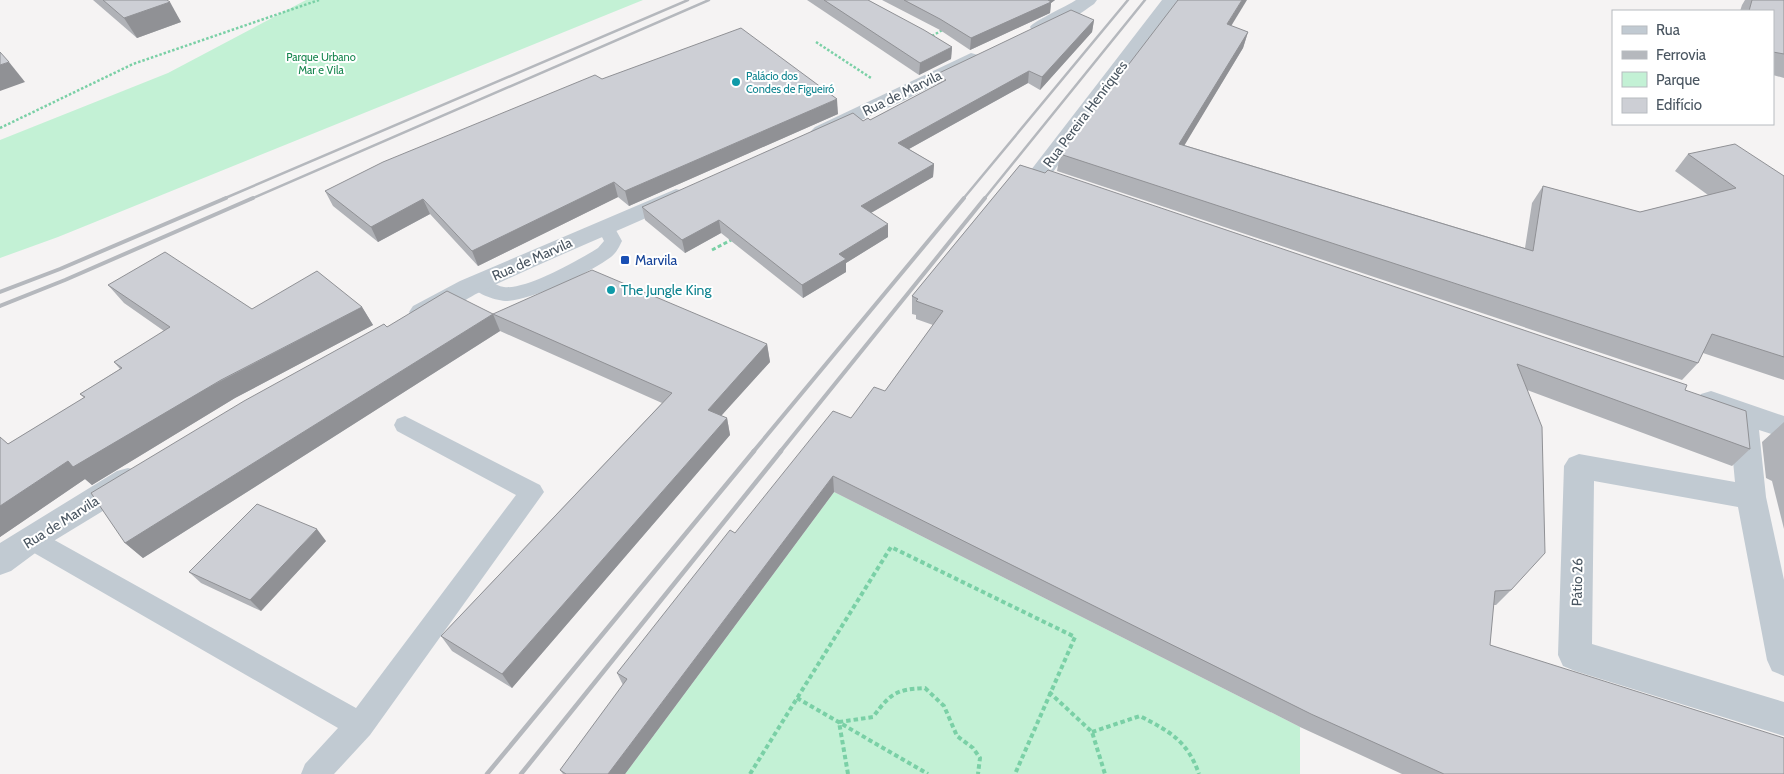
<svg xmlns="http://www.w3.org/2000/svg" width="1784" height="774" viewBox="0 0 1784 774" font-family="Cabin,sans-serif">
<style>
.green{fill:#c3f1d5}
.lines{fill:none;stroke-linecap:round;stroke-linejoin:round}
.path-far2{stroke:#7ad0a6;stroke-width:2.5;stroke-dasharray:2.5 2;stroke-linecap:butt}
.path-far1{stroke:#7ad0a6;stroke-width:3;stroke-dasharray:4 2.5;stroke-linecap:butt}
.path{stroke:#7ad0a6;stroke-width:4;stroke-dasharray:4.5 3;stroke-linecap:butt}
.service{fill:#c1cad2;fill-rule:evenodd}
.minor{fill:#c1cad2;fill-rule:evenodd}
.rail-far2{stroke:#b5b8bd;stroke-width:2.5}
.rail-far1{stroke:#b5b8bd;stroke-width:4}
.rail{stroke:#b5b8bd;stroke-width:4.5}
.wall{fill:#b0b2b7}
.shaded-wall{fill:#909195}
.building{fill:#cdcfd5;stroke:#909195}
.culture-dot{fill:#0f9aa8;stroke:#fff;stroke-width:2}
.transit-dot{fill:#1a4fb4;stroke:#fff;stroke-width:2}
.labels{text-anchor:middle;dominant-baseline:central;stroke-width:4;stroke-linejoin:round;paint-order:stroke}
.far-park-label{font-size:11px;fill:#17864f;stroke:#fff}
.far-culture-label{font-size:11px;fill:#0d838f;stroke:#fff;text-anchor:start}
.street-label{font-size:14px;fill:#4a5661;stroke:#fff}
.transit-label{font-size:14px;fill:#164399;stroke:#fff;text-anchor:start}
.culture-label{font-size:14px;fill:#0d838f;stroke:#fff;text-anchor:start}
</style>
<rect width="100%" height="100%" fill="#f5f3f3"/>
<g class="green">
<polygon points="306,0 643,0 58,237 0,258 0,140 168,73"/>
<polygon points="834,492 1300,727 1300,774 625,774"/>
</g>
<g class="lines">
<g class="path-far2">
<polyline points="932,36 944,29"/>
<polyline points="816,42 871,78"/>
<polyline points="0,128 133,64 319,0"/>
</g>
<polyline class="path-far1" points="712,250 733,239"/>
<g class="path">
<polyline points="1049,692 1092,732 1105,774"/>
<polyline points="797,698 928,774"/>
<path d="M1092 732 1140 716C1170 732 1187 740 1199 774"/>
<polyline points="750,774 891,547 1075,637 1015,774"/>
<path d="M848 774 839 722 873 717C890 694 896 689 925 688L944 706 957 736 973 748 980 758 978 774"/>
</g>
<g class="service">
<path d="M606 221 612 223 622 241C619 247 617 252 611 257 591 272 531 301 505 301 494 300 474 293 468 283L471 278C485 274 492 285 504 287 526 290 579 260 598 248L604 241 597 227 600 223Z"/>
<polygon points="405,416 540,485 544,492 370,735 334,774 301,774 305,764 338,728 22,546 19,539 22,532 31,529 40,532 356,708 516,495 397,431 394,425 397,419"/>
</g>
<g class="minor">
<path d="M1076 0H1097L1094 4C1079 14 1051 36 1032 31L1030 27C1034 21 1067 6 1076 0Z"/>
<polygon points="1162,0 1180,0 1053,172 1079,181 1082,186 1079,191 1071,193 1031,180 1028,175 1031,170"/>
<polygon points="971,53 978,55 981,59 978,63 905,100 829,135 822,137 815,135 811,131 815,127"/>
<path d="M676 189 684 191 687 196 684 201C616 232 546 260 478 293 459 302 435 325 413 318L409 312 413 306 460 281Z"/>
<polygon points="1711,391 1784,416 1784,438 1759,430 1766,497 1784,580 1784,676 1772,671 1767,660 1738,507 1594,481 1592,644 1784,702 1784,736 1575,671 1563,666 1558,655 1564,466 1569,458 1579,454 1735,482 1729,419 1701,410 1697,402 1701,394"/>
<polygon points="128,468 139,471 143,480 139,489 42,548 11,571 0,575 0,543 117,471"/>
</g>
<g class="rail-far2">
<polyline points="223,199 688,0"/>
<polyline points="251,199 709,0"/>
<polyline points="963,199 1128,0"/>
<polyline points="984,199 1145,0"/>
</g>
<g class="rail-far1">
<polyline points="0,292 60,269 226,198"/>
<polyline points="0,306 65,280 253,198"/>
<polyline points="753,452 964,198"/>
<polyline points="780,452 985,198"/>
</g>
<g class="rail">
<polyline points="487,774 754,451"/>
<polyline points="521,774 781,451"/>
</g>
</g>
<g class="wall">
<polygon points="93,0 167,0 181,22 137,38"/>
<polygon points="807,0 868,0 952,47 951,59 919,75"/>
<polygon points="882,0 1055,0 1051,3 1050,13 970,50 940,30"/>
<polygon points="1745,0 1784,0 1784,78 1773,75 1773,11 1740,11 1742,5"/>
<polygon points="1094,20 1092,32 1040,90 1028,83 909,149 934,164 933,177 871,213 888,237 846,263 846,272 803,298 721,233 685,253 645,220 642,207 863,121 870,120 937,85 937,74"/>
<polygon points="1231,26 1248,32 1243,48 1184,145 1525,248 1532,203 1543,186 1640,212 1708,195 1675,171 1688,154 1784,176 1784,380 1703,353 1698,363 1682,380 1057,171 1060,154"/>
<polygon points="602,79 838,114 629,206 618,197 478,266 430,214 378,242 333,206 325,191"/>
<polygon points="1020,165 1685,390 1750,449 1732,466 1527,390 1511,590 1496,605 1493,605 1490,645 1784,774 1402,774 1300,727 834,492 625,774 563,774 560,770 623,685 617,673 735,533 851,418 885,391 933,325 916,319 916,315 912,314 912,296"/>
<polygon points="108,285 252,309 362,307 373,325 235,398 92,485 85,479 0,537 0,437 8,444 84,398 80,394 120,369 114,362 164,331 124,303"/>
<polygon points="493,314 767,344 770,362 721,416 727,418 730,435 512,688 452,651 441,636 662,403 500,331 143,558 125,543 387,327"/>
<polygon points="1784,422 1784,529 1772,481 1766,478 1762,442"/>
<polygon points="326,541 261,611 201,583 189,572"/>
</g>
<g class="shaded-wall">
<polygon points="1041,0 1055,0 1051,3 1050,13 970,50 971,38"/>
<polygon points="1242,0 1247,0 1222,41 1227,24"/>
<polygon points="170,2 181,22 137,38 124,18"/>
<polygon points="1094,20 1092,32 1040,90 1042,77"/>
<polygon points="1248,32 1243,48 1175,161 1179,144"/>
<polygon points="952,47 951,59 919,75 920,63"/>
<polygon points="9,62 25,82 0,91 0,65"/>
<polygon points="1029,71 1028,83 898,155 898,143"/>
<polygon points="837,99 838,114 629,206 625,191"/>
<polygon points="934,164 933,177 862,218 861,206"/>
<polygon points="614,182 618,197 478,266 472,251"/>
<polygon points="423,199 430,214 378,242 371,227"/>
<polygon points="719,220 721,233 685,253 682,240"/>
<polygon points="888,224 888,237 846,263 846,272 803,298 802,285 839,254"/>
<polygon points="362,307 373,325 235,398 92,485 85,479 0,537 0,506 68,461"/>
<polygon points="493,314 500,331 143,558 125,543"/>
<polygon points="767,344 770,362 711,427 708,410"/>
<polygon points="727,418 730,435 512,688 502,674"/>
<polygon points="833,476 834,492 625,774 608,774"/>
<polygon points="317,529 326,541 261,611 250,600"/>
</g>
<g class="building">
<polygon points="103,0 167,0 170,2 124,18"/>
<polygon points="824,0 868,0 924,30 952,47 920,63"/>
<polygon points="904,0 1048,0 1051,2 971,38 940,19"/>
<polygon points="1178,0 1242,0 1227,24 1248,32 1179,144 1533,251 1543,186 1640,212 1736,188 1688,154 1735,144 1784,176 1784,357 1712,334 1698,363 1060,154"/>
<polygon points="1752,0 1784,0 1784,54 1773,52 1773,11 1749,11"/>
<polygon points="1071,10 1094,20 1042,77 1029,71 898,143 934,164 861,206 888,224 839,254 846,259 802,285 719,220 682,240 642,207 853,113 863,121 868,118 870,120 946,80 937,74"/>
<polygon points="741,28 837,99 625,191 614,182 472,251 423,199 371,227 325,191 383,162 595,75 602,79"/>
<polygon points="0,52 9,62 0,65"/>
<polygon points="1020,165 1045,173 1048,170 1687,385 1685,390 1746,411 1750,449 1517,364 1542,427 1545,553 1511,590 1495,591 1490,645 1784,738 1784,774 1444,774 1311,714 833,476 608,774 566,774 560,770 627,679 617,673 730,530 735,533 833,411 851,418 874,387 885,391 943,311 916,301 918,299 912,296"/>
<polygon points="165,252 252,309 317,271 362,307 221,380 73,467 68,461 0,506 0,437 8,444 85,397 80,394 122,368 114,362 170,327 108,285"/>
<polygon points="592,270 767,344 708,410 727,418 502,674 441,636 672,393 493,314"/>
<polygon points="447,291 493,314 125,543 91,493 244,401 384,324 387,327"/>
<polygon points="257,504 317,529 250,600 189,572"/>
</g>
<g class="culture-dot">
<circle cx="736" cy="82" r="5"/>
<circle cx="611" cy="290" r="5"/>
</g>
<rect class="transit-dot" x="620" y="255" width="10" height="10" rx="2.5"/>
<g class="labels">
<g class="far-park-label">
<text x="321" y="57">Parque Urbano<tspan x="321" dy="13">Mar e Vila</tspan></text>
</g>
<g class="far-culture-label">
<text x="746" y="76">Palácio dos<tspan x="746" dy="13">Condes de Figueiró</tspan></text>
</g>
<g class="street-label">
<text transform="translate(902 93) rotate(-26)">Rua de Marvila</text>
<text transform="translate(1085 114) rotate(-53)">Rua Pereira Henriques</text>
<text transform="translate(532 259) rotate(-24)">Rua de Marvila</text>
<text transform="translate(61 522) rotate(-32)">Rua de Marvila</text>
<text transform="translate(1577 582) rotate(-89)">Pátio 26</text>
</g>
<g class="transit-label">
<text x="635" y="260">Marvila</text>
</g>
<g class="culture-label">
<text x="621" y="290">The Jungle King</text>
</g>
</g>
<rect x="1612" y="10" width="162" height="115" fill="#ffffff" stroke="#b7bbc0"/>
<rect x="1622" y="26" width="25" height="8" fill="#c1cad2" stroke="#b7bbc0"/>
<text x="1656" y="35" font-size="15" fill="#4a5661">Rua</text>
<rect x="1622" y="51" width="25" height="8" fill="#b5b8bd" stroke="#b7bbc0"/>
<text x="1656" y="60" font-size="15" fill="#4a5661">Ferrovia</text>
<rect x="1622" y="72" width="25" height="15" fill="#c3f1d5" stroke="#b7bbc0"/>
<text x="1656" y="85" font-size="15" fill="#4a5661">Parque</text>
<rect x="1622" y="98" width="25" height="15" fill="#cdcfd5" stroke="#b7bbc0"/>
<text x="1656" y="110" font-size="15" fill="#4a5661">Edifício</text>
</svg>
